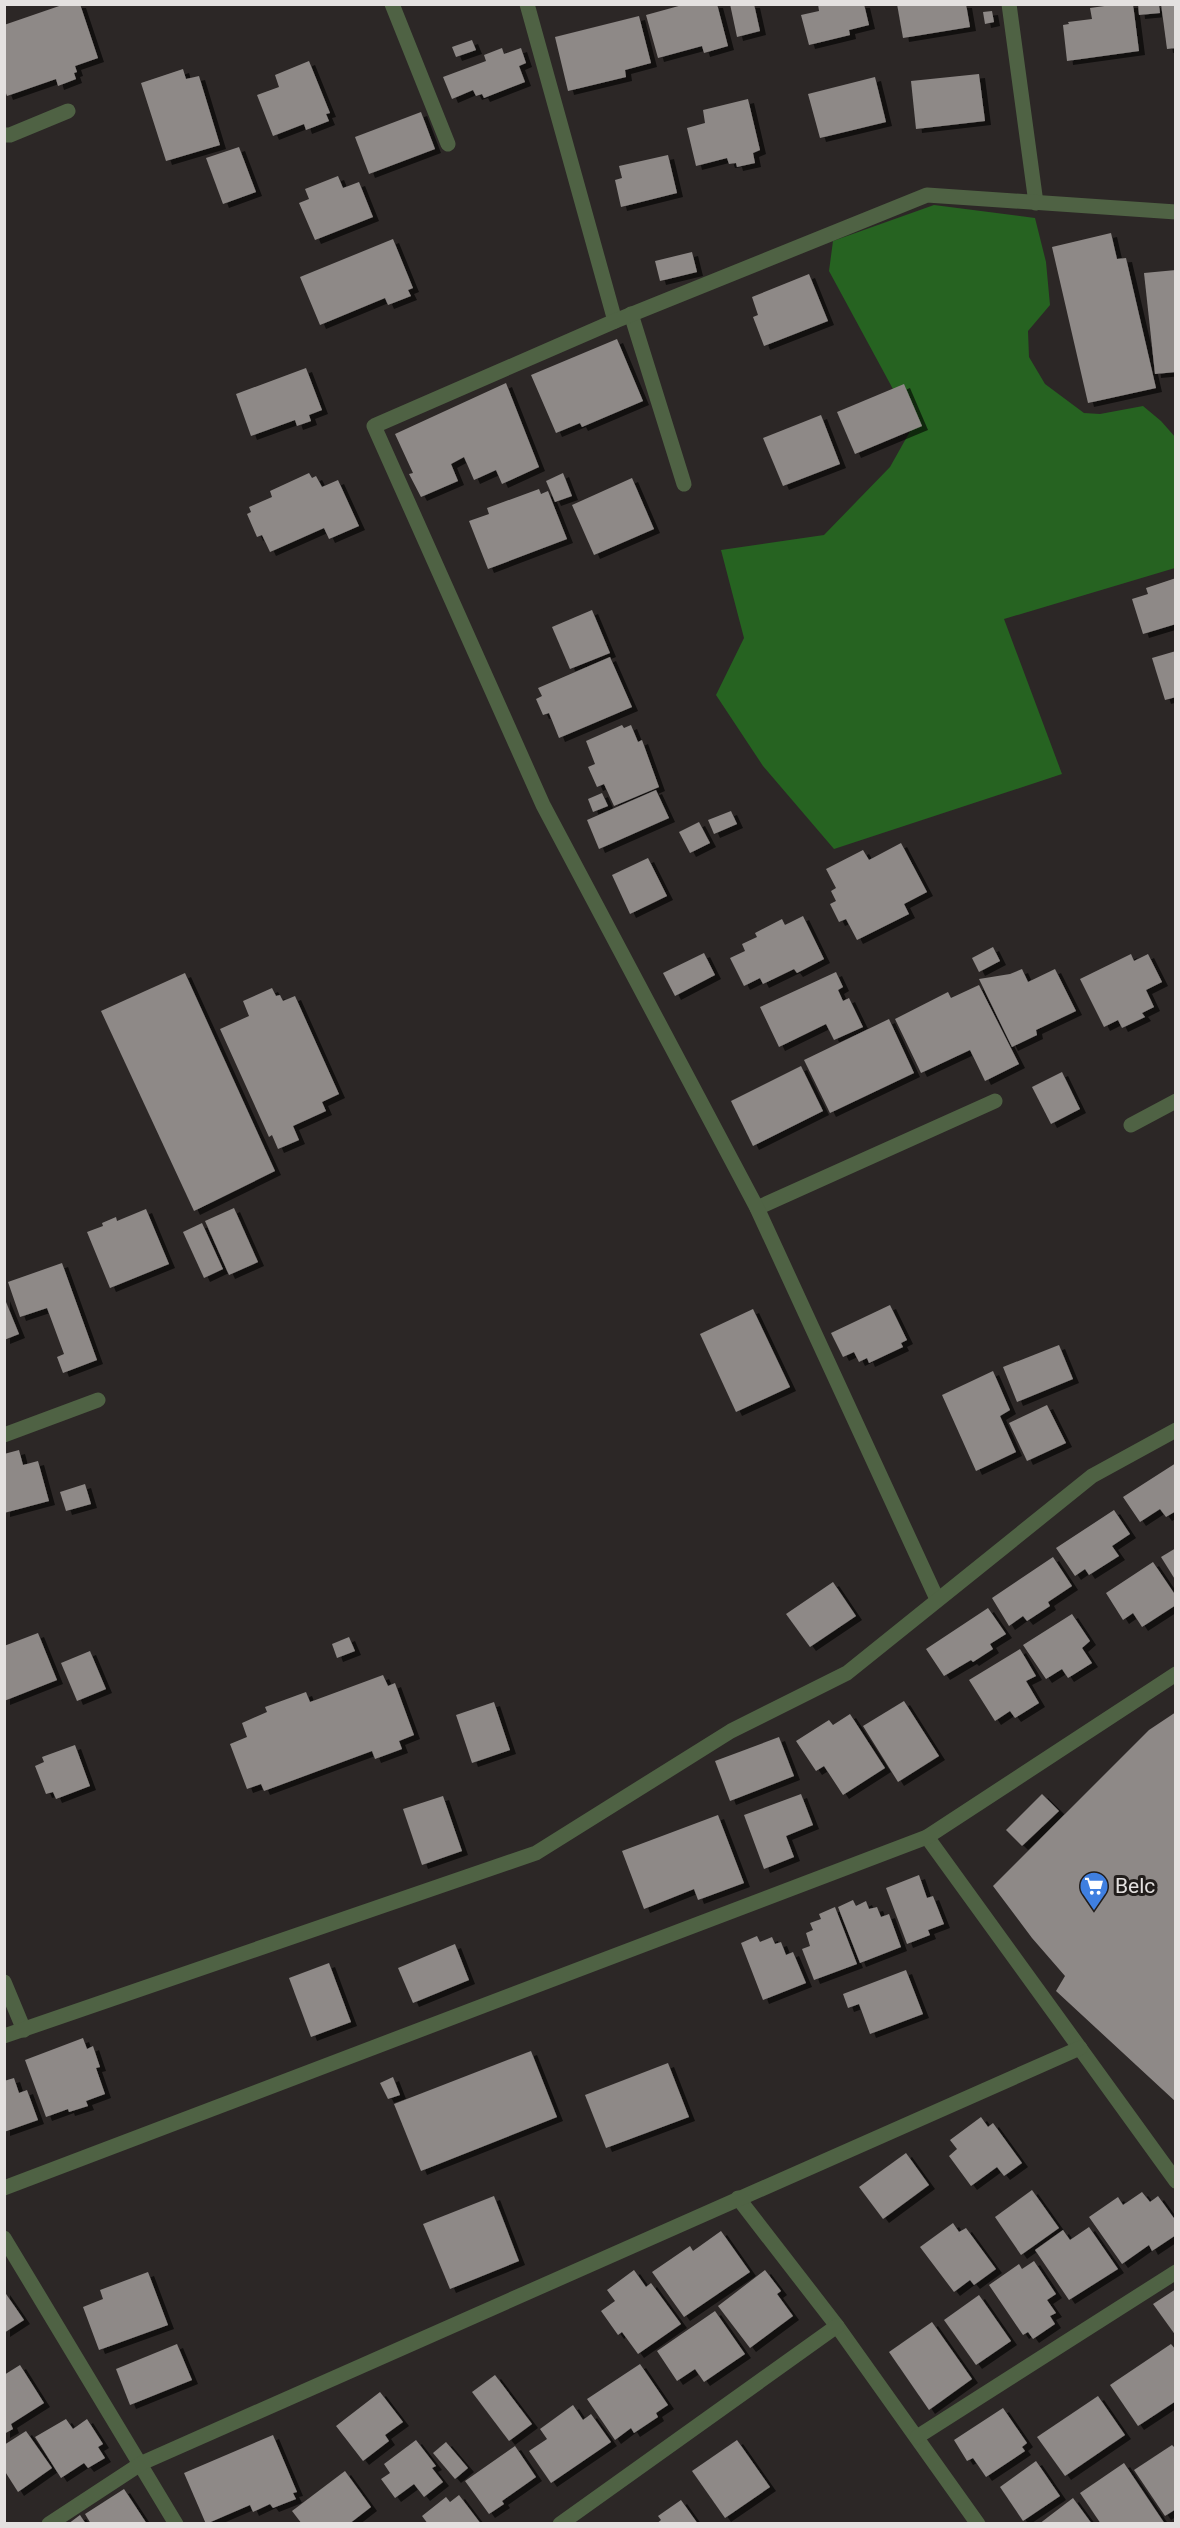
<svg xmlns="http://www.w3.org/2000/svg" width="1180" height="2528" viewBox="0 0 1180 2528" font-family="Roboto,sans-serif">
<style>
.forest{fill:#266321}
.building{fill:#8e8987;filter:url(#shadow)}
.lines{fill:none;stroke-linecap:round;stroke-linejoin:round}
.service{stroke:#4f6244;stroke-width:15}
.minor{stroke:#4f6244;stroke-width:15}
.labels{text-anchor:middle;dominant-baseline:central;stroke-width:6;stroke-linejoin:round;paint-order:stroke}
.poi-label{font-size:21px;fill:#e4e1e0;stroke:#221e1c;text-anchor:start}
</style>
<defs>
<filter id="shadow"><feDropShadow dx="6" dy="4" stdDeviation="0" flood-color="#0009"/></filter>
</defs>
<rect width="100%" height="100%" fill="#2c2726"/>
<polygon class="forest" points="934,205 1035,218 1046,262 1050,305 1028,331 1029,357 1045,384 1084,413 1100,414 1143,406 1161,421 1176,438 1175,568 1004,619 1062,774 834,849 763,766 716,695 744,638 721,550 824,535 890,467 913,426 829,271 833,241"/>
<g class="building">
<polygon points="65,4 80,4 98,58 75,66 77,72 74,73 76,79 58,86 56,79 7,96 4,88 4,25"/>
<polygon points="686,4 717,4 728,46 704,53 702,46 658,58 646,15"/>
<polygon points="730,4 754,4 760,31 737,37"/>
<polygon points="818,4 864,4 869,25 849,30 850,35 809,45 801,15 819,11"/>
<polygon points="897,4 966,4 970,27 903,38"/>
<polygon points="1119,4 1133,4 1139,51 1067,61 1063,25 1069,24 1068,22 1092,19 1090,8"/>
<polygon points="1138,4 1159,4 1160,13 1139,15"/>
<polygon points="1161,4 1176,4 1176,48 1167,49"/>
<polygon points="992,11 994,22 985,24 983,12"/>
<polygon points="639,16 651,63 625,70 626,77 568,91 555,37"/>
<polygon points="472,40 476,50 456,57 452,47"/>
<polygon points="502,48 504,54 521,48 526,63 519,66 525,82 484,98 482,94 476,96 473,90 452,99 443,77 486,61 484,55"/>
<polygon points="309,61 330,113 326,114 329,121 306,130 304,124 273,136 257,95 279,87 275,75"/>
<polygon points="183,69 186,79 199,76 220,145 166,161 141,83"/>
<polygon points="979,74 985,121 916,129 911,81"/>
<polygon points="875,77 886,122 820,138 808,94"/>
<polygon points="748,99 760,150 753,153 755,163 737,167 736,163 729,164 727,158 696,166 687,128 705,123 703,110"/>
<polygon points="421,112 435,149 369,174 355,137"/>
<polygon points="239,147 256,192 223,204 206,158"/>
<polygon points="668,155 677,193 621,207 615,180 622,178 619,166"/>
<polygon points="338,176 343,188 359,182 373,217 315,240 299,203 309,199 305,189"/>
<polygon points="1111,233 1117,259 1126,258 1156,388 1088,403 1052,247"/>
<polygon points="393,239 413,288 408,290 411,296 388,305 385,298 320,325 300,277"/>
<polygon points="692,252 697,272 660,281 655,261"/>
<polygon points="1176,270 1176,372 1155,374 1144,273"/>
<polygon points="809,274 828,321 764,346 753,317 758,315 752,297"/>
<polygon points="617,339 643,401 582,427 580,423 556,433 531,375"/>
<polygon points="306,368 322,410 309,415 311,421 297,426 295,420 251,436 236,394"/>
<polygon points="506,383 539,467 502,484 496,470 474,480 464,457 451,464 458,481 421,497 409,474 413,473 395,434"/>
<polygon points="904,384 922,426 855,454 837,412"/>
<polygon points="821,415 840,464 783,486 763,438"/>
<polygon points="309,473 312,478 316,476 322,487 338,480 359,526 329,539 324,528 270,552 262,535 257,537 247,514 251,512 249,507 272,497 270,491"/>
<polygon points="563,473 572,496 555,502 546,481"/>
<polygon points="632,478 654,529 594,555 572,505"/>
<polygon points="539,489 541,494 548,491 567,539 488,569 469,521 489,514 487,508"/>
<polygon points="1176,578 1176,624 1143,634 1132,599 1148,594 1146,588"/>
<polygon points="592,610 610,653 570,669 552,627"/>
<polygon points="1176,651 1176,697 1165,700 1152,658"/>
<polygon points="610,657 632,707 559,738 549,713 543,715 536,699 542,696 538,688"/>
<polygon points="622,725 624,728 631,725 638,742 642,740 659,787 614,806 604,784 597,787 588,767 595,764 586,741"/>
<polygon points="656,790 669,818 599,849 587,820"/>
<polygon points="602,793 608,806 593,812 588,799"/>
<polygon points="731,811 737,824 714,834 708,820"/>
<polygon points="699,822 710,843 690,853 679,832"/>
<polygon points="901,843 927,892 904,904 909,914 857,940 846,919 839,922 830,904 836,901 831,891 836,888 826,869 863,850 869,860"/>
<polygon points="648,858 667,896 630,914 612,875"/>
<polygon points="803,916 824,959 797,973 794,969 763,984 760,978 744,986 730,958 745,951 742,944 757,937 755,933 782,919 785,925"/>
<polygon points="993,947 1000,961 979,972 972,958"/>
<polygon points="704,953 715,975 675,996 663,973"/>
<polygon points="1131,954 1134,961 1148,954 1162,982 1146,990 1154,1007 1142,1013 1145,1017 1122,1028 1118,1020 1104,1027 1080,979"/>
<polygon points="1022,969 1028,982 1055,969 1076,1011 1036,1030 1037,1035 1012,1047 979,979 1010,974"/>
<polygon points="836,972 843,987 838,990 843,1001 849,998 863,1027 834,1040 826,1024 779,1047 760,1007"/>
<polygon points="185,973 275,1171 194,1211 101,1011"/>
<polygon points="979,985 1019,1064 985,1081 970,1050 921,1073 895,1019 948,992 951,998"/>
<polygon points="272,988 276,996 280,995 283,1001 295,996 339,1094 322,1102 326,1111 293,1126 299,1140 278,1149 272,1135 269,1137 220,1029 249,1016 243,1001"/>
<polygon points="889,1019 914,1073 830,1113 804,1060"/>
<polygon points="801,1066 823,1111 753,1146 731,1101"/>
<polygon points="1062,1072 1080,1109 1051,1124 1032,1087"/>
<polygon points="234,1208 258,1262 229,1275 205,1221"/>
<polygon points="146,1209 169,1264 110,1288 87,1232 103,1226 102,1223 116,1217 117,1221"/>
<polygon points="202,1223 223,1269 204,1278 183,1232"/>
<polygon points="62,1263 97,1360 63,1373 57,1357 64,1354 47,1308 20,1317 8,1282"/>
<polygon points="4,1297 19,1334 4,1340"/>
<polygon points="890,1305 907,1340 901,1343 903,1347 869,1363 867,1358 859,1362 854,1352 843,1357 831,1333"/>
<polygon points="753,1309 790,1387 736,1412 700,1334"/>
<polygon points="1059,1345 1073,1379 1017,1402 1003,1367"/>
<polygon points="993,1371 1010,1410 1000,1416 1016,1452 976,1471 942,1395"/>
<polygon points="1047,1405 1066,1443 1027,1461 1009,1423"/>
<polygon points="19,1450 23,1465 38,1461 49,1501 4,1513 4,1454"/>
<polygon points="1176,1463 1176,1511 1166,1517 1160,1509 1140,1522 1123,1497"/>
<polygon points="85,1484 91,1504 66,1511 60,1492"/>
<polygon points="1114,1510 1130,1534 1112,1546 1119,1556 1089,1575 1085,1569 1075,1576 1056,1548"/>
<polygon points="1176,1548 1176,1581 1161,1557"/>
<polygon points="1053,1557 1072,1586 1048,1602 1050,1606 1027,1621 1023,1616 1009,1626 992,1598"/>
<polygon points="1153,1562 1176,1596 1176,1605 1142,1627 1133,1613 1123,1620 1106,1593"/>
<polygon points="833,1582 856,1616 810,1647 786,1614"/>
<polygon points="988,1608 1006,1634 990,1644 993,1649 973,1662 971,1660 944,1676 926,1649"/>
<polygon points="1072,1614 1090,1641 1082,1648 1092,1663 1068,1678 1062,1669 1046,1679 1023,1645"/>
<polygon points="38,1633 57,1680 4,1701 4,1646"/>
<polygon points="349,1637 355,1651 337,1658 332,1644"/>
<polygon points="1020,1649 1036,1676 1026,1681 1039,1703 1015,1718 1010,1711 995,1721 969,1680"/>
<polygon points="90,1651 106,1689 77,1701 61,1663"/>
<polygon points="383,1675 388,1686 395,1683 414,1735 399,1741 402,1749 375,1759 372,1751 264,1791 261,1784 247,1789 230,1744 247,1737 242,1723 267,1712 265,1707 306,1692 310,1702"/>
<polygon points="904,1701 939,1756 898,1782 863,1726"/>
<polygon points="494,1702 510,1750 472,1763 456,1715"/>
<polygon points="1176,1712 1176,2102 1056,1991 1065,1976 1032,1938 993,1886 1149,1730"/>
<polygon points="850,1714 885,1768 843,1795 824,1766 816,1771 796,1741 829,1720 833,1725"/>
<polygon points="779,1737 794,1776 730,1801 715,1761"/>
<polygon points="75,1745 90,1786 56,1799 53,1792 46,1794 35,1766 44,1762 42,1757"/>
<polygon points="801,1794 813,1825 786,1836 794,1857 764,1869 744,1815"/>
<polygon points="1042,1794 1059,1811 1022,1846 1006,1830"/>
<polygon points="443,1796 462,1851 422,1865 403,1809"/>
<polygon points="718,1815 744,1883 698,1900 694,1889 644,1909 622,1851"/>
<polygon points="919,1875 927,1898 933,1896 944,1924 928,1930 930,1935 907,1944 886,1888"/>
<polygon points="853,1900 856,1906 866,1901 869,1909 877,1907 881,1917 889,1914 901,1947 860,1963 838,1907"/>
<polygon points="835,1907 857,1964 814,1980 802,1949 810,1946 806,1933 813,1930 810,1923 821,1919 819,1914"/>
<polygon points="757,1936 760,1942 772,1937 775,1944 781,1942 786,1955 793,1952 806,1983 763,2000 741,1943"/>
<polygon points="455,1944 469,1980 413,2003 398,1968"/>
<polygon points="329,1963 351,2022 311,2037 289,1978"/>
<polygon points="906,1970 923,2014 870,2034 859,2004 848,2008 843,1994"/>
<polygon points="83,2038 87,2049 93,2046 100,2067 96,2068 105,2094 86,2101 88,2106 69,2112 68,2109 46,2117 25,2060"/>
<polygon points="531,2051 557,2117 421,2171 394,2104"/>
<polygon points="668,2063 689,2117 606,2148 585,2095"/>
<polygon points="393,2077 400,2095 388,2099 380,2083"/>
<polygon points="14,2078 19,2093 27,2090 38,2120 4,2132 4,2081"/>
<polygon points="981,2117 988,2127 993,2123 1022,2163 1004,2176 997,2167 971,2186 949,2156 957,2149 950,2140"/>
<polygon points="906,2153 929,2185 883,2219 859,2187"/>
<polygon points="1032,2190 1059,2228 1021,2255 995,2217"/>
<polygon points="1142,2192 1150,2202 1158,2196 1176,2221 1176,2235 1152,2251 1149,2245 1122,2264 1089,2217 1118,2197 1123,2205"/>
<polygon points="494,2196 519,2261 450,2289 423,2224"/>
<polygon points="953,2223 959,2232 966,2228 996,2269 974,2285 970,2280 954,2292 920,2247"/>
<polygon points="1089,2227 1118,2269 1069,2300 1035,2250 1063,2230 1070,2240"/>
<polygon points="721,2231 750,2272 684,2317 652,2272 690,2246 693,2251"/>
<polygon points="1034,2261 1056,2294 1047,2300 1056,2313 1050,2316 1055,2324 1033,2339 1028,2332 1023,2335 989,2285 1019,2264 1022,2269"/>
<polygon points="634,2270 646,2287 651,2283 681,2324 638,2354 622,2332 618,2335 601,2311 615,2301 607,2290"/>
<polygon points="765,2270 781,2291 777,2294 793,2316 750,2348 718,2306"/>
<polygon points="148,2272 168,2325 99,2350 83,2307 103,2299 100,2290"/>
<polygon points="1176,2289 1176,2336 1153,2304"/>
<polygon points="4,2291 24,2320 4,2333"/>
<polygon points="979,2295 1011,2341 976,2365 944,2320"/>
<polygon points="715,2311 745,2354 704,2382 695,2369 677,2381 657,2351"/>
<polygon points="932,2322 972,2379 929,2410 889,2352"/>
<polygon points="177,2344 192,2380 130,2405 116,2369"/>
<polygon points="1171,2344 1176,2350 1176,2401 1138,2426 1110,2385"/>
<polygon points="640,2364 668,2405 656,2413 658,2417 634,2433 631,2428 615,2440 587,2399"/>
<polygon points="20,2365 44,2403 11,2424 13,2429 4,2434 4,2375"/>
<polygon points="495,2375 532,2424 509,2441 472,2392"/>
<polygon points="380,2392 403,2422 385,2435 389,2441 363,2461 336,2426"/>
<polygon points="1098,2396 1125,2435 1065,2476 1037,2437"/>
<polygon points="573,2405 583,2420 591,2414 611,2442 551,2483 529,2451 547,2439 540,2429"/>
<polygon points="1003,2408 1027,2443 1022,2447 1025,2451 986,2477 973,2458 967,2461 954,2440"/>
<polygon points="66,2419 73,2429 87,2419 103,2444 98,2447 105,2458 88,2468 84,2463 61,2478 35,2437"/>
<polygon points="26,2431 52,2468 18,2492 4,2470 4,2445"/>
<polygon points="273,2435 297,2492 293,2493 296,2499 273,2508 270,2504 253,2512 250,2505 206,2524 184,2473"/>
<polygon points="416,2440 436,2466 432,2468 443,2482 424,2497 414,2484 395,2498 381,2479 390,2473 384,2464"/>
<polygon points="737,2440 770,2487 725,2518 692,2471"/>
<polygon points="446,2442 468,2468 455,2479 433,2453"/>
<polygon points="1172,2445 1176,2449 1176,2509 1165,2516 1134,2470"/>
<polygon points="515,2446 536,2477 502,2501 504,2504 489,2514 465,2481"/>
<polygon points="1036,2461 1060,2496 1023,2521 1000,2487"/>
<polygon points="1124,2463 1165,2524 1101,2524 1080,2493"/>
<polygon points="345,2471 371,2507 349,2524 302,2524 292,2511"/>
<polygon points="124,2489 147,2524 91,2524 85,2514"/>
<polygon points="459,2495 481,2524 428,2524 422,2516 446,2497 450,2502"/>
<polygon points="1073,2498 1092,2524 1039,2524"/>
<polygon points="681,2500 698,2524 656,2524 661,2520 658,2516"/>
<polygon points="80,2515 86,2524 68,2524"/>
</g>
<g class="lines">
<g class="service">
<polyline points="392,4 448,144"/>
<polyline points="1009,4 1036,203"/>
<polyline points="4,135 10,135 68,111"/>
<polyline points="631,314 684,484"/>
<polyline points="757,1208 995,1101"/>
<polyline points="4,1982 24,2030"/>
</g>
<g class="minor">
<polyline points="527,4 615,321"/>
<polyline points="1131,1125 1176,1101"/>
<polyline points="4,1435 98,1400"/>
<polyline points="937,1599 757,1208 543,805 374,426 615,321 927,195 1176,212"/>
<polyline points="927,1837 1176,2181"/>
<polyline points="4,2036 536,1853 731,1731 847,1673 1092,1476 1176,1430"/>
<polyline points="4,2188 927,1837 1176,1674"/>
<polyline points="738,2198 837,2326 978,2524"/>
<polyline points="4,2238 176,2524"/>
<polyline points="917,2437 1176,2272"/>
<polyline points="49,2524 142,2463 1080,2048"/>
<polyline points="560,2524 837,2326"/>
</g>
</g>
<defs>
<g id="supermarket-pin" transform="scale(1.5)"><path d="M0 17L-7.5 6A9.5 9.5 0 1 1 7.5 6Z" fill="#3f7fe0" stroke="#221e1c"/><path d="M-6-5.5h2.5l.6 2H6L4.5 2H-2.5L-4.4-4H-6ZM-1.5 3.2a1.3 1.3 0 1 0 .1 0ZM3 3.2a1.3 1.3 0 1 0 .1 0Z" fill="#fff"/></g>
</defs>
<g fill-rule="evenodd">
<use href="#supermarket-pin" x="1094" y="1886"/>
</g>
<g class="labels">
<g class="poi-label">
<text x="1115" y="1886">Belc</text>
</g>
</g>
<rect width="1180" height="2528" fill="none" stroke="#e4e1e0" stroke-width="12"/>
</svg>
